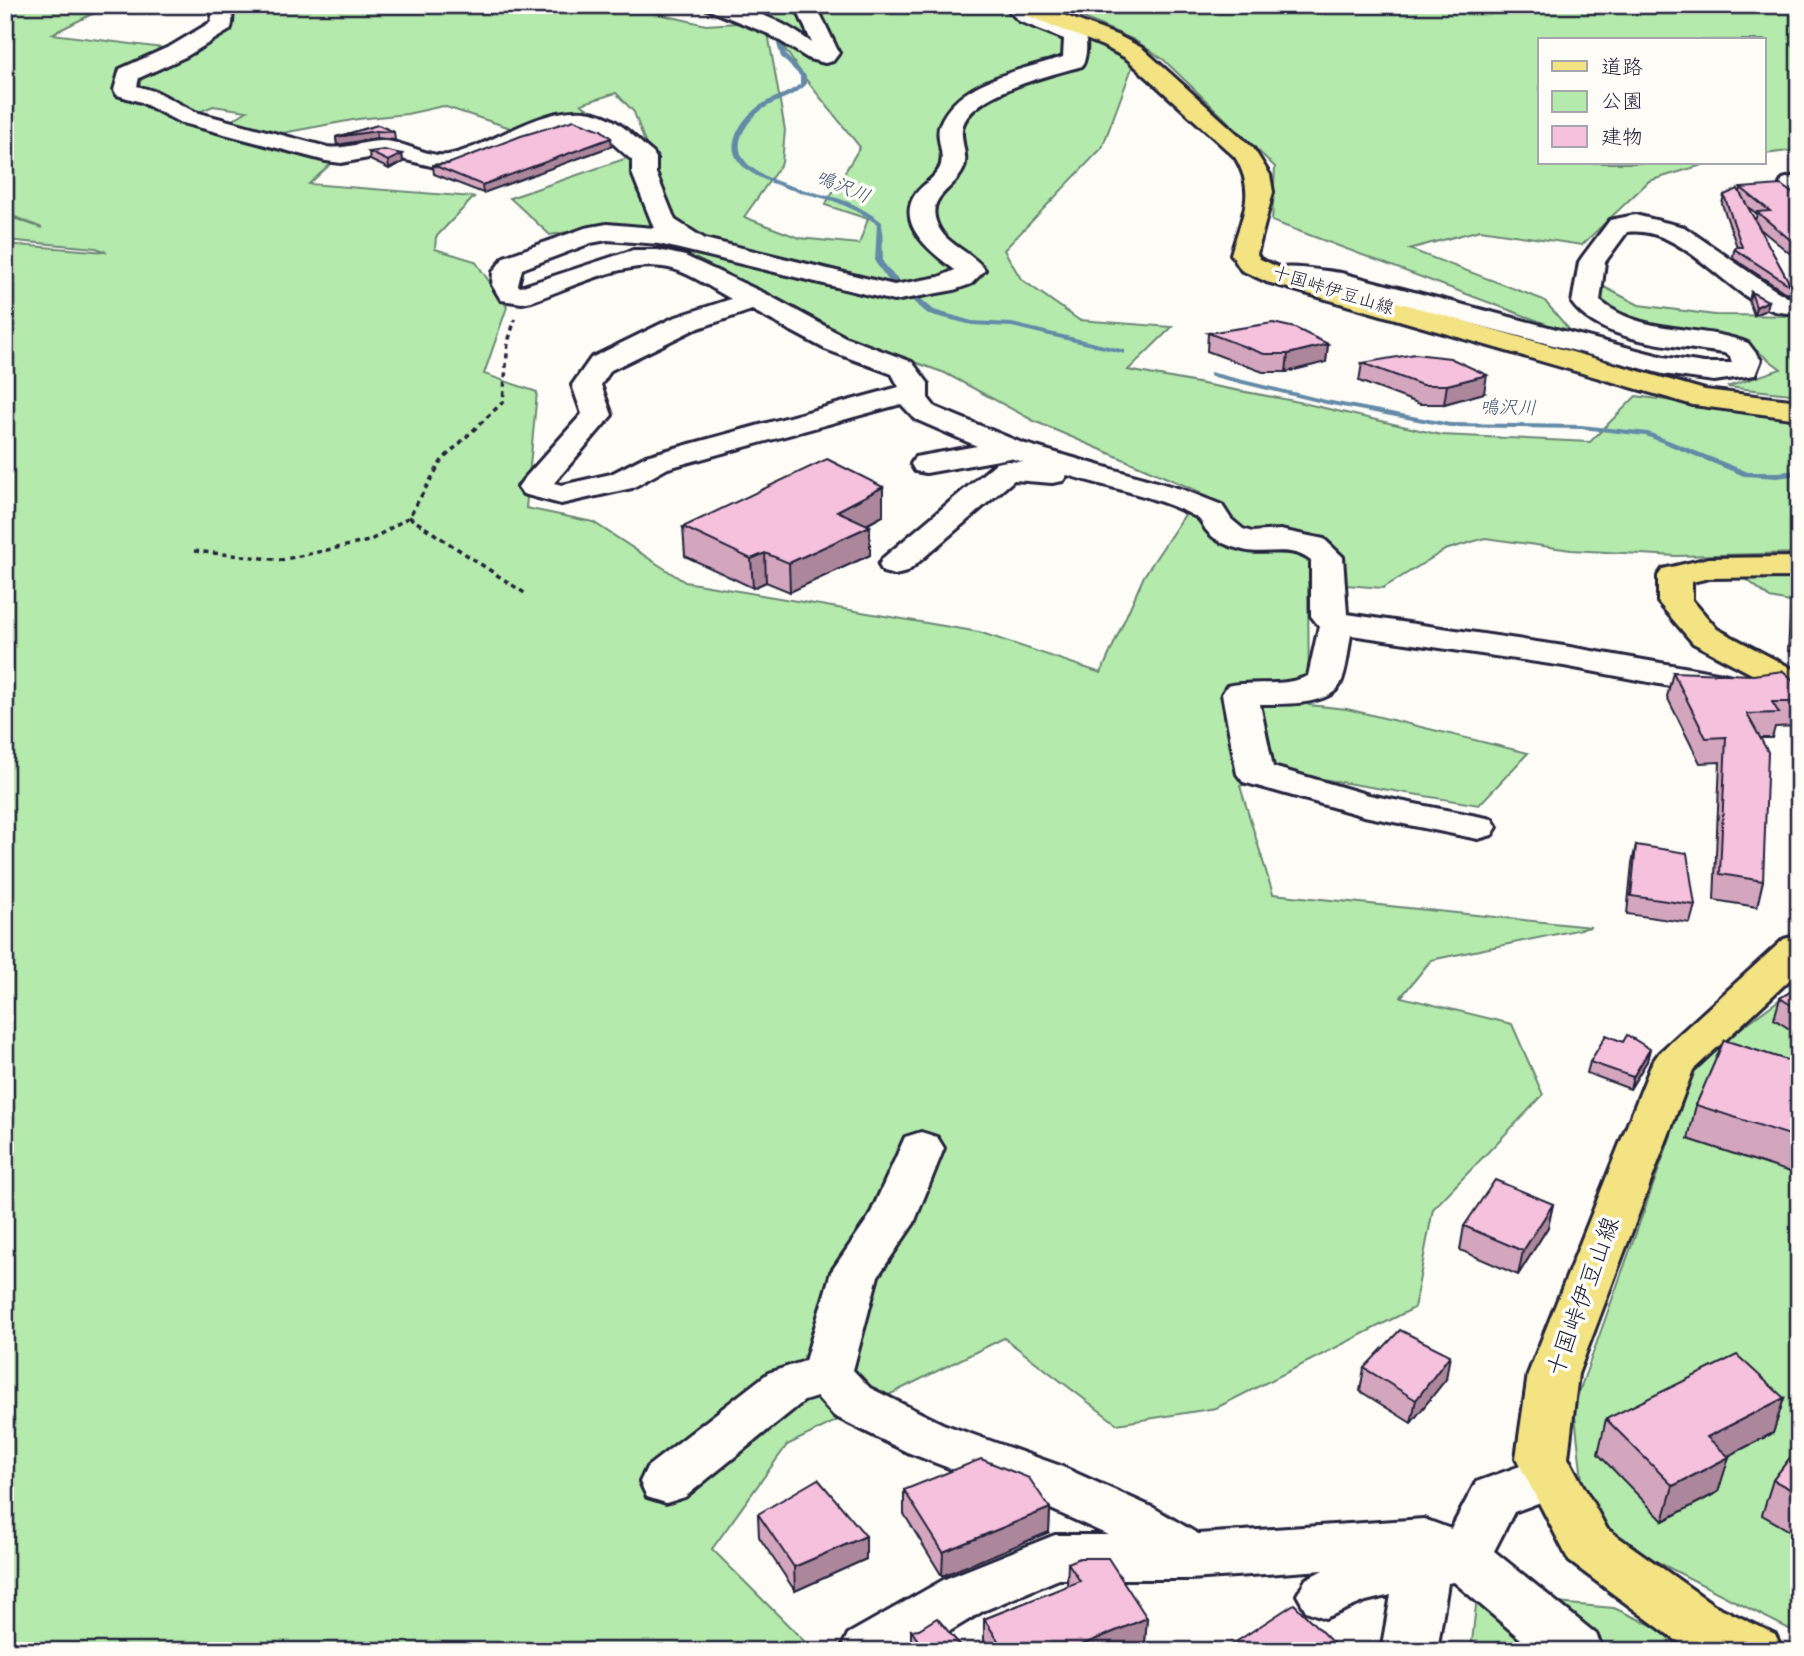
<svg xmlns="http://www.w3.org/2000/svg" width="1804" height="1656" viewBox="0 0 1804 1656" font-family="Mynerve,'Klee One',sans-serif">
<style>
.green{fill:#b4eaac;stroke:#6b8674;stroke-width:2;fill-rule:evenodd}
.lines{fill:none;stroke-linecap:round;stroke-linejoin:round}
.stream{fill:#638aa7;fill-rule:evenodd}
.minor-casing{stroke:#22223b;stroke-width:6}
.major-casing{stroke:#22223b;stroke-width:6}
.path{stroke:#22223b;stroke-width:3.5;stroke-dasharray:5 4.5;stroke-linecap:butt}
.minor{fill:#fdfcf7;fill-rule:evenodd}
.major{fill:#f4e382;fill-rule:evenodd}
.wall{fill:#d3a6be;stroke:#22223b;stroke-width:2;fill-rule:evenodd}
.shaded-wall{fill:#ac879b;stroke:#22223b;stroke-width:2}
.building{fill:#f5c1dd;stroke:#22223b;stroke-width:2}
.labels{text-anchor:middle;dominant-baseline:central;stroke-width:7;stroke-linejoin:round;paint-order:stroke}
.far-street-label{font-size:18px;fill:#22223b;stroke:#fdfcf7}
.far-water-label{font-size:19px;font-style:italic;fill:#425671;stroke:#fdfcf7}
.near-street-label{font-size:24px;fill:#22223b;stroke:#fdfcf7}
</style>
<rect width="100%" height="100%" fill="#fdfcf7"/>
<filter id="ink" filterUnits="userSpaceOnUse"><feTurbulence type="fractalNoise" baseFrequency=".0143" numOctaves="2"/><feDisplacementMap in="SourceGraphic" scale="14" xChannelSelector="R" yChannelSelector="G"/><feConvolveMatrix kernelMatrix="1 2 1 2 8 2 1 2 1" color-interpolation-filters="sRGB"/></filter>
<g filter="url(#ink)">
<g class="green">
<path d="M5 5H110L52 34 171 49 127 70 121 94 218 129 247 111 213 106 197 113 125 90 135 73 184 51 230 5H620L706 25 754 22 768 33 785 130 782 163 744 217 799 238 859 244 868 219 825 205 860 147 803 76 779 40 788 28 733 5H996L1099 45 1133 65 1102 148 1004 250 1021 279 1079 320 1172 327 1128 370 1294 401 1441 435 1590 442 1636 396 1799 418V553L1676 556 1571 550 1485 538 1445 550 1383 588 1308 582 1309 705 1347 709 1528 753 1479 805 1292 774 1240 786 1273 894 1591 927 1431 960 1401 997 1512 1024 1543 1095 1433 1209 1414 1308 1216 1408 1117 1424 1004 1338 787 1445 712 1549 814 1651H5V244L107 252 96 248 5 240V215L42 228 5 213ZM616 93 634 112 648 151 510 198 550 235 601 226 672 250 863 344 945 373 1034 421 1200 492 1144 576 1101 673 979 632 685 582 593 522 526 508 537 392 484 374 507 307 475 261 435 249 436 237 474 197 309 184 333 162 261 137 358 119 407 114 443 106 526 133 596 115 581 104Z"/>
<polygon points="1054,5 1799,5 1799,153 1788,151 1764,154 1764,40 1540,40 1540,163 1709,163 1649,181 1582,245 1480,230 1409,249 1544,300 1573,334 1272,221 1275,167 1164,60 1134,40"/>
<polygon points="1604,287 1639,305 1715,315 1799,316 1799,395 1727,387 1781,369 1757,351 1591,308"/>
<polygon points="1745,578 1799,578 1799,604 1770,598"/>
<polygon points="1799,985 1799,1634 1587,1526 1574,1406 1698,1060"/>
<polygon points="1477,1596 1614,1608 1708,1651 1471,1651"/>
</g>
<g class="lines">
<g class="stream">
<path d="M754 27H758L781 39 787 56 806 76V85C790 100 767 101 752 119 705 175 805 188 840 199 855 204 869 212 882 222L883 262 894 276 934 310 972 321 1012 323 1125 350V354L1012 327 972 325 928 314 888 280 875 262 877 224C863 214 849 207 833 201 807 193 721 179 735 138 738 128 745 118 753 111 766 98 786 96 800 84V76L781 57 776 41 754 29Z"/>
<polygon points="1210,372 1326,400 1450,423 1581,425 1648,432 1748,472 1778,472 1799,470 1799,475 1778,478 1744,476 1646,436 1581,429 1450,427 1326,404 1210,376"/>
</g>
<g class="minor-casing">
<g id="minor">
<path d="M214 5H234C231 14 234 23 230 30L187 56 139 78 137 86 157 92 195 112 327 147C347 150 365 140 385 141 405 142 429 158 448 155 499 145 558 90 611 119 626 127 639 142 653 153L656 158V173L675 220 705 239 894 285 939 277 955 270C935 255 898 228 913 198 919 187 931 181 938 171 948 156 934 140 940 124 958 80 1023 70 1063 57L1064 39 1019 21 1010 12 1017 5H1036L1037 8 1034 13 1083 31C1088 39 1087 58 1082 66 1051 75 975 92 963 125 958 141 971 156 962 172 952 190 928 197 936 221 943 245 972 251 985 270L971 284 954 290 894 301 659 244 607 240 591 243 522 269 518 285 520 287 633 250H658L685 256 766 294 845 337 912 362 928 383V398L935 407 1022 443 1184 490 1222 505 1231 519 1243 529 1252 532 1280 530 1324 539 1343 557 1347 614 1564 646 1723 674 1736 677 1741 685 1736 693 1723 696 1564 666 1351 635C1348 650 1347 671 1340 685 1328 706 1281 704 1260 704L1273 767 1369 795 1492 819 1497 827 1492 835 1478 839 1364 816 1243 782 1237 774 1222 694 1227 686C1254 680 1282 688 1308 676L1319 626 1311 616V561C1290 544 1267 556 1243 550 1229 546 1216 542 1206 530 1203 525 1201 520 1196 517 1160 497 1107 487 1067 475L1063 481 1052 483 1014 480 907 572 895 575 883 572 879 565 883 558 996 463 1007 461 1023 462 1010 458 926 473 915 471 911 464 915 457 977 446 915 419 901 404 668 468 632 488 561 504 523 494 518 487 523 480 582 414 572 385 591 358 673 318 731 299C713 289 693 275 673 269 630 257 573 287 532 301L522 303 501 300 492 285 493 272 504 257 585 228 607 224 654 228 632 173V160C608 140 596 122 562 126L448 170 385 155 341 163 326 161 179 122 141 102 117 95 114 90 120 69 171 46 211 22ZM752 310 825 349 892 374 899 387 646 456 611 474 562 485 554 483 612 415 601 385 611 370 693 330Z"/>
<path d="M704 5C745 5 780 18 812 43L795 5H816L839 53 833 61 825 63 809 59 769 34 707 9Z"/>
<polygon points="1799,175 1799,204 1790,202 1780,184 1783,179"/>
<path d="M1635 215 1684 227 1772 288 1787 297 1799 298V314C1790 313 1780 313 1772 310 1724 293 1682 225 1627 232L1605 262 1600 301C1643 336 1699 324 1748 343L1761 360 1755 375 1714 381 1663 374 1340 289 1267 282 1263 276 1267 270C1291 264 1317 270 1341 273L1664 357 1704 363H1732L1730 356 1724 353C1680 346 1600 343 1572 303L1579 262 1583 256 1610 220Z"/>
<polygon points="921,1132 937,1137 944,1148 914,1223 878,1276 853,1370 870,1388 943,1424 1058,1465 1154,1508 1198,1534 1424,1519 1451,1529 1476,1482 1551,1455 1570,1461 1577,1476 1570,1491 1514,1512 1494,1551 1596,1634 1604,1651 1535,1651 1454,1582 1448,1583 1437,1651 1381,1651 1391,1595 1366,1601 1325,1618 1306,1611 1297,1595 1306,1579 1323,1570 1190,1579 1059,1579 983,1611 917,1651 840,1651 848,1634 945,1579 1055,1535 1108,1535 1020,1495 907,1452 834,1416 817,1397 804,1401 685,1497 666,1503 647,1497 640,1482 647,1467 768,1373 805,1361 831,1272 869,1217 905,1137"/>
</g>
</g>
<g class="major-casing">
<g id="major">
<path d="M1008 5H1037L1119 36 1142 48 1253 148 1270 175 1273 192 1257 254 1260 259 1285 270 1705 390 1799 401V419L1693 405 1267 282 1241 270 1231 254C1242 215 1257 194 1235 157L1126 58 1103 46 1011 9Z"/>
<polygon points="1799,557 1799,577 1709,578 1692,582 1692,600 1717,629 1791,668 1799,674 1799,704 1786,701 1767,682 1693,643 1658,602 1658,576 1663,569 1709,558"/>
<polygon points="1799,935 1799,971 1693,1070 1578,1374 1568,1458 1607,1529 1714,1605 1775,1634 1783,1651 1699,1651 1674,1639 1569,1561 1516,1458 1528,1374 1652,1063 1659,1053 1784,939"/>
</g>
</g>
<g class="path">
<polyline points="409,517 526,594"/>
<polyline points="194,551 281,560 369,541 409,517 442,460 503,402 508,342 515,319"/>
</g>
<use href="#minor" class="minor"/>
<use href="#major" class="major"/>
</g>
<g class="wall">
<polygon points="378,125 394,132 395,140 377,138 337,145 336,137"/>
<polygon points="612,146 483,193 434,174 433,165"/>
<polygon points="369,152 402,154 403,162 389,169 370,160"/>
<path d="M1741 188 1799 195V261L1759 228 1791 286 1789 295 1734 259 1733 255 1735 247H1737L1722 204 1724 195 1740 193ZM1747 206 1757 214 1755 221Z"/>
<polygon points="1751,292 1766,310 1754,315 1749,301"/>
<polygon points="1208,333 1328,344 1326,362 1286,372 1263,372 1207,351"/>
<polygon points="1362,363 1484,393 1444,404 1420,404 1359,381"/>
<polygon points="883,487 883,516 867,525 870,526 870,555 790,592 766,582 753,588 685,556 683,527"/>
<polygon points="1794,589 1799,590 1799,652 1788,651 1791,599"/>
<polygon points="1673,672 1799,702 1799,726 1775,727 1772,738 1760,738 1763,881 1757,907 1714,900 1720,762 1700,763 1667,697"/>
<polygon points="1636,845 1695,905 1690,923 1627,914 1632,863"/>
<polygon points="1799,987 1799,1035 1774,1019 1780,998"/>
<polygon points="1623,1042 1647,1061 1630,1089 1587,1073 1590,1062"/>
<polygon points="1799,1046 1799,1157 1793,1173 1688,1139 1696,1105 1790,1061"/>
<polygon points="1553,1204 1548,1227 1518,1275 1460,1250 1464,1226"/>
<polygon points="1364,1368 1446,1379 1411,1423 1360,1391"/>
<polygon points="1784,1398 1773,1433 1728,1456 1718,1492 1663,1521 1598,1454 1606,1419"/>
<polygon points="1799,1446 1799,1536 1762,1515 1773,1480"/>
<polygon points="904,1490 1050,1508 1049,1532 942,1576 904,1514"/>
<polygon points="758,1514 866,1536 866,1559 795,1591 759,1537"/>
<polygon points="1068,1563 1147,1618 1145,1642 1123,1651 989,1651 984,1642 984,1619 1067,1586"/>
<polygon points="911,1630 965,1651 911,1651"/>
</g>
<g class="shaded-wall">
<polygon points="376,131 377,138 337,145 336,137"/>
<polygon points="611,138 612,146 483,193 482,185"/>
<polygon points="402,154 403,162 389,169 388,161"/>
<polygon points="1768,301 1766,310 1754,315 1756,307"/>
<polygon points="1328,344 1326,362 1286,372 1288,354"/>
<polygon points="1487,375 1484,393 1444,404 1447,385"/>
<polygon points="883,487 883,516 837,540 837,511"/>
<polygon points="870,526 870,555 790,592 789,563"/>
<polygon points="765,553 766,582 753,588 751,559"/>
<polygon points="1650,1049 1647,1061 1630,1089 1633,1077"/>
<polygon points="1553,1204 1548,1227 1518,1275 1523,1251"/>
<polygon points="1450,1355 1446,1379 1411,1423 1416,1400"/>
<polygon points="1784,1398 1773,1433 1697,1472 1707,1437"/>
<polygon points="1729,1457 1718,1492 1663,1521 1673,1486"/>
<polygon points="1050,1508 1049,1532 942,1576 943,1552"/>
<polygon points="866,1536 866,1559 795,1591 794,1567"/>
<polygon points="1147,1618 1145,1642 1123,1651 1067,1651"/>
</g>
<g class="building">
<polygon points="574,120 601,130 611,138 482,185 433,165 448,164 521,136"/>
<polygon points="378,125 394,132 376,131 336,137"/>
<polygon points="384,150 402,154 388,161 369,152"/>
<polygon points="1781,185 1792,193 1799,195 1799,247 1757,212 1770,211 1741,188"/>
<polygon points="1738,189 1791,286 1736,250 1735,247 1742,247 1724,195"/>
<polygon points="1751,292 1768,301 1756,307"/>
<polygon points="1273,323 1295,328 1328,344 1288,354 1264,354 1208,333"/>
<polygon points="1415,354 1450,358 1487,375 1447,385 1422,385 1362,363"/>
<polygon points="827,459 883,487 837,511 870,526 789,563 765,553 751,559 683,527"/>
<polygon points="1794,589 1799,590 1799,642 1791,640"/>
<polygon points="1783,671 1792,679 1799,691 1799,702 1772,702 1779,713 1747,714 1768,752 1763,881 1720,874 1726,737 1706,738 1673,672 1753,675"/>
<polygon points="1636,845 1687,853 1695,905 1631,896"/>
<polygon points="1799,987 1799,1010 1780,998"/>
<polygon points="1606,1035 1623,1042 1627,1035 1650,1049 1633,1077 1590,1062"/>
<polygon points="1724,1040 1790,1061 1796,1046 1799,1046 1799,1138 1696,1105"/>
<polygon points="1495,1180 1553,1204 1523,1251 1464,1226"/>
<polygon points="1400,1330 1450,1355 1416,1400 1364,1368"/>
<polygon points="1737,1355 1784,1398 1707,1437 1729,1457 1673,1486 1606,1419"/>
<polygon points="1799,1446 1799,1494 1773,1480"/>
<polygon points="981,1459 1029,1478 1050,1508 943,1552 904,1490"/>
<polygon points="818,1479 866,1536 794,1567 758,1514"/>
<polygon points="1080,1558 1108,1558 1147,1618 1067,1651 1005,1651 984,1619 1080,1581 1068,1563"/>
<polygon points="1294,1604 1341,1651 1222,1651"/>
<polygon points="937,1618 965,1651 925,1651 911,1630 919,1629"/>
</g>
</g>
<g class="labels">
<g class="far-street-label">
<text transform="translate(1333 291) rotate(17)">十国峠伊豆山線</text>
</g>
<g class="far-water-label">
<text transform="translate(843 187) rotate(23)">鳴沢川</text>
<text transform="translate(1508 408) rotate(1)">鳴沢川</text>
</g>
<g class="near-street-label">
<text transform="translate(1584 1297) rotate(-70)">十国峠伊豆山線</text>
</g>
</g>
<rect width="1804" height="1656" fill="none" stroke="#fdfcf7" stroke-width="28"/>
<rect x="14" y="14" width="1776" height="1628" fill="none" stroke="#22223b" stroke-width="2.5" filter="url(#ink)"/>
<rect x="1538" y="38" width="228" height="126" fill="#fdfcf7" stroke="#a5a5ac" stroke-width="2"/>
<rect x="1552" y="61" width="35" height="10" fill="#f4e382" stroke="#a5a5ac" stroke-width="2"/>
<text x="1601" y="74" font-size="21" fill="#22223b">道路</text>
<rect x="1552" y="91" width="35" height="21" fill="#b4eaac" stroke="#a5a5ac" stroke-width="2"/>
<text x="1601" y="108" font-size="21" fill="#22223b">公園</text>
<rect x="1552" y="126" width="35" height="21" fill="#f5c1dd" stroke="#a5a5ac" stroke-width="2"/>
<text x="1601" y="144" font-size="21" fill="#22223b">建物</text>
</svg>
